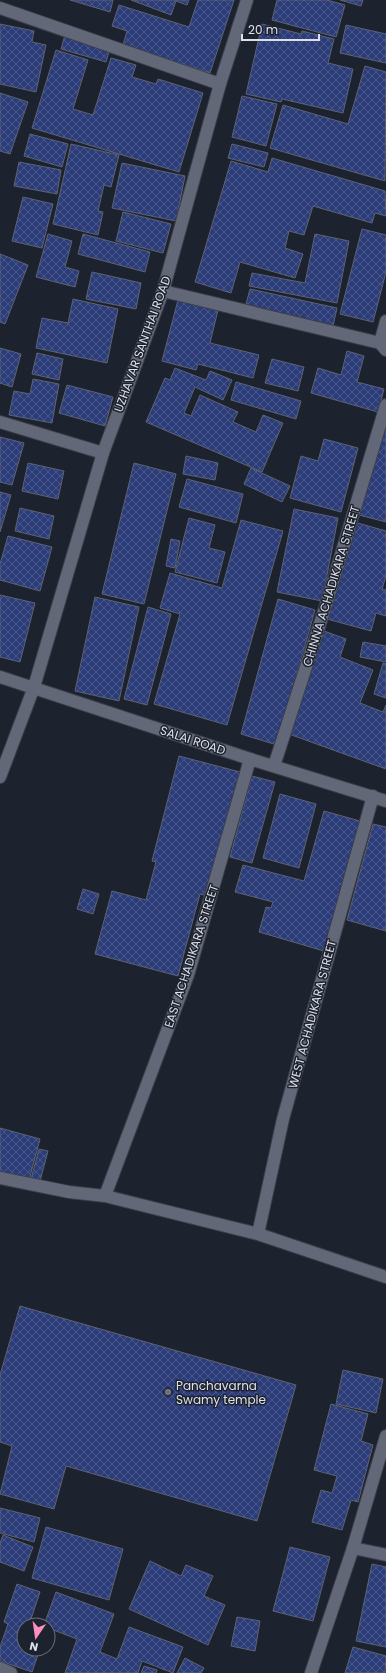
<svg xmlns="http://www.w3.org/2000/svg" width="386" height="1673" viewBox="0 0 386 1673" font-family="Poppins,sans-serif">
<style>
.building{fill:url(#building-cross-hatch);stroke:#5d6372}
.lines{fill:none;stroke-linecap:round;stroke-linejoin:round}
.street-casing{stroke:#3b3e49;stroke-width:14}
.secondary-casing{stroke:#3b3e49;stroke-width:14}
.street{stroke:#626877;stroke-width:12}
.secondary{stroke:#626877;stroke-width:12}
.worship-dot{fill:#6b7280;stroke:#1d222f;stroke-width:1.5}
.labels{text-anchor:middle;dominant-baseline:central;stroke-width:3;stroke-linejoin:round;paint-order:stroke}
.street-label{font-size:12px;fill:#dde0e9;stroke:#1d222f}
.poi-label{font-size:12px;fill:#dde0e9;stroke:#1d222f;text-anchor:start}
</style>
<defs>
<pattern id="building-cross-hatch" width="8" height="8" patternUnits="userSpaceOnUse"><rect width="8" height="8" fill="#2b3c78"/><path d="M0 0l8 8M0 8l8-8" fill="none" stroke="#49588b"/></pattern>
</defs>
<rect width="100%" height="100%" fill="#1d222f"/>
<g class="building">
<polygon points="70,0 113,0 110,12"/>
<polygon points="131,0 189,0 187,5 176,1 171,15"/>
<polygon points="198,0 234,0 210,73 123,45 127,31 112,26 119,5 189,27"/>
<polygon points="277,0 327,0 345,5 336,37 272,20"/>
<polygon points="340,0 363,0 361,6"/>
<polygon points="0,24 34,31 32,42 46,45 36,92 0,84"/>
<polygon points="262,24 301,34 302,31 334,39 328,63 353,69 343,113 282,99 281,102 246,94"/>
<polygon points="346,25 386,34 386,63 340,53"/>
<polygon points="65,35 110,48 106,62 61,49"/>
<polygon points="56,50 88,60 73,109 93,115 111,58 136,65 132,77 156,84 158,79 203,93 179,172 32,128"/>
<polygon points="365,66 386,72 385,181 270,148 283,105 348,124"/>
<polygon points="0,93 28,102 10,154 0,151"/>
<polygon points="242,96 277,104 266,146 232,137"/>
<polygon points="30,134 68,144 62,167 24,156"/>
<polygon points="71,144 119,155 111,187 104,185 98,211 103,212 98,235 53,224"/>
<polygon points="232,144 268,153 264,167 228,158"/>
<polygon points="272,158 385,191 386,216 375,213 372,223 313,206 304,235 289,231 285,248 303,254 295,278 240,262 231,293 195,282 231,161 268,172"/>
<polygon points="19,162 61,170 57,194 14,186"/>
<polygon points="122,163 185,176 176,221 112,208"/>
<polygon points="23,197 53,204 42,248 12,241"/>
<polygon points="123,212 171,224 163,253 116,241"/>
<polygon points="362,229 386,235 386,272 373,322 340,314"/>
<polygon points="48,234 72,241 65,267 79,271 75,287 36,277"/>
<polygon points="83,234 150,252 145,272 78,254"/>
<polygon points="315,234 349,241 337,303 249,286 252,273 305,283"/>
<polygon points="0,254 28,265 5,324 0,322"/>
<polygon points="92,272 141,283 136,309 86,299"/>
<polygon points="250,289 337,308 333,326 245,308"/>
<polygon points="73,299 118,309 107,363 36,348 42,318 68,323"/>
<polygon points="178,300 218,310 210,343 259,355 253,378 198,364 196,370 162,361"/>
<polygon points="0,348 21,354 12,387 0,383"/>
<polygon points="347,351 364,356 357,382 384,389 378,412 311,393 318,368 341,375"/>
<polygon points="37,353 63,359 59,380 32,374"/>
<polygon points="272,359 304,367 298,391 265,383"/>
<polygon points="175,368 206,380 210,371 232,380 223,400 195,387 184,413 191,416 200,395 238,412 233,422 256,432 263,415 283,423 262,472 146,422 165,378 170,380"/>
<polygon points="33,379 59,384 52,423 9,415 14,391 30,394"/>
<polygon points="236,382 301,401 296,419 231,400"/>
<polygon points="67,385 113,397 105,426 59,413"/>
<polygon points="386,422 386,522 359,515"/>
<polygon points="0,437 24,443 12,485 0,482"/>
<polygon points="324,439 358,448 341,512 290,498 301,456 318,461"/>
<polygon points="186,456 218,463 215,480 183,474"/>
<polygon points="28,463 64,471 58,499 22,491"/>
<polygon points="134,463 176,474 144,604 102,594"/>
<polygon points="251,468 290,486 282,502 244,484"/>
<polygon points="187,479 243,494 236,523 179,507"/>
<polygon points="0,492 11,495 0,532"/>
<polygon points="20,508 54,516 49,539 15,531"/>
<polygon points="294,509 338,518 322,601 277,592"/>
<polygon points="189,518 215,525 209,548 225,552 217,583 175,572"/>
<polygon points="241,520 283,531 227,725 154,704 180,614 160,608 170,573 222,588"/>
<polygon points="354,522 386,531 386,576 382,589 386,590 386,616 376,613 371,631 327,619"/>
<polygon points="8,536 52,547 40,591 0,580 0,564"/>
<polygon points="171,539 180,541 175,568 166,566"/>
<polygon points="0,595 35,603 20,662 0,657"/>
<polygon points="95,597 139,607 119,701 75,691"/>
<polygon points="278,599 315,610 277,745 241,734"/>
<polygon points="148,607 171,614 147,705 124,699"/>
<polygon points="324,631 346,639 340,657 373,670 360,703 383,712 386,705 386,769 286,733"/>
<polygon points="363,642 386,646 386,662 360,657"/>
<polygon points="383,663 386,664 386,698 374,694"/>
<polygon points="179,756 240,772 208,896 200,894 178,976 95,954 112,891 146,900 156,862 152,861"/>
<polygon points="252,776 275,782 252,863 230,857"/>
<polygon points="280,794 316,804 299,868 263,858"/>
<polygon points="324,811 360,821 324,951 259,932 266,907 271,908 273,902 235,892 243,865 304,881"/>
<polygon points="373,824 386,827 386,931 347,920"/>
<polygon points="83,889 99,894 93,914 77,909"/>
<polygon points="0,1128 40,1139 29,1180 0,1173"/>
<polygon points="39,1149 48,1151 40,1181 31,1179"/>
<polygon points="20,1306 296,1385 257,1521 66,1466 54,1509 0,1494 12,1446 0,1442 0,1375"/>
<polygon points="343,1370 383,1379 376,1413 336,1404"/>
<polygon points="331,1404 368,1414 361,1441 373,1445 358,1502 351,1500 342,1530 312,1522 321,1490 332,1493 337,1476 314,1470"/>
<polygon points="0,1508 40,1518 34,1542 0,1533"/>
<polygon points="46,1527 123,1549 109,1600 32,1578"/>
<polygon points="3,1535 33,1547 24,1571 0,1562 0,1543"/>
<polygon points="290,1547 330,1557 313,1621 273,1611"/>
<polygon points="150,1561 181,1576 186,1565 213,1576 204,1596 225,1605 208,1645 129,1609"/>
<polygon points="372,1564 386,1567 386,1647 356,1641"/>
<polygon points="17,1584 40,1592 29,1625 24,1625 24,1649 40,1649 32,1672 0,1661 0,1647 8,1624 4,1622"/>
<polygon points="56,1592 114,1614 100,1652 117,1659 129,1627 183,1647 173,1673 142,1661 138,1673 65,1673 77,1639 48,1628 48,1625 44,1625"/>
<polygon points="237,1617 260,1621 255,1651 231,1646"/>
<polygon points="353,1647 386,1656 385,1673 345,1673"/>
<polygon points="185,1658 204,1668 201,1673 177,1673"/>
<polygon points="144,1666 157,1670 156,1673 141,1673"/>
</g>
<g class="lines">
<g class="street-casing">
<g id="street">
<polyline points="0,8 220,84"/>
<polyline points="163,291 380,343"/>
<polyline points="386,321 380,343 386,350"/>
<polyline points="0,422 103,453"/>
<polyline points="274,766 325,608 386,405"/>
<polyline points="0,777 34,687 103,453 163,291 220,84 247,0"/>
<polyline points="0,1178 69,1192 105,1196 258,1234 386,1277"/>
<polyline points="105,1196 188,975 250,759"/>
<polyline points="258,1234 283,1119 373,796"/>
<polyline points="353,1548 386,1555"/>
<polyline points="0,1668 11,1673"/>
</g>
</g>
<g class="secondary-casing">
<g id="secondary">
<polyline points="0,677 250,759 386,801"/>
<polyline points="311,1673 353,1548 386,1436"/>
</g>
</g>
<use href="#street" class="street"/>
<use href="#secondary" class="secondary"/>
</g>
<circle class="worship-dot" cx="168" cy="1392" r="4"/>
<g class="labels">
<g class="street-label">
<text transform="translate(142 344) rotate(-70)">UZHAVAR SANTHAI ROAD</text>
<text transform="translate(331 586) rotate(-73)">CHINNA ACHADIKARA STREET</text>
<text transform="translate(193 740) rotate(18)">SALAI ROAD</text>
<text transform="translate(191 956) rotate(-72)">EAST ACHADIKARA STREET</text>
<text transform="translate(312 1014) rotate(-75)">WEST ACHADIKARA STREET</text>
</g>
<g class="poi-label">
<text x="176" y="1385">Panchavarna<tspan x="176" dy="14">Swamy temple</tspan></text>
</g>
</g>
<g transform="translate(36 1637) rotate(193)"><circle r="19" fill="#1d222f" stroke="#6a6e79"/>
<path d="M0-3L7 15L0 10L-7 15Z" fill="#fd8ebf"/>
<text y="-6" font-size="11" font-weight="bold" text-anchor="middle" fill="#dde0e9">N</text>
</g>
<path d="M242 34v6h77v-6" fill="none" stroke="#dde0e9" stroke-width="2"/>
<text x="248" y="34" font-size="12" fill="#dde0e9" stroke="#1d222f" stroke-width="3" paint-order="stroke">20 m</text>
</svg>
